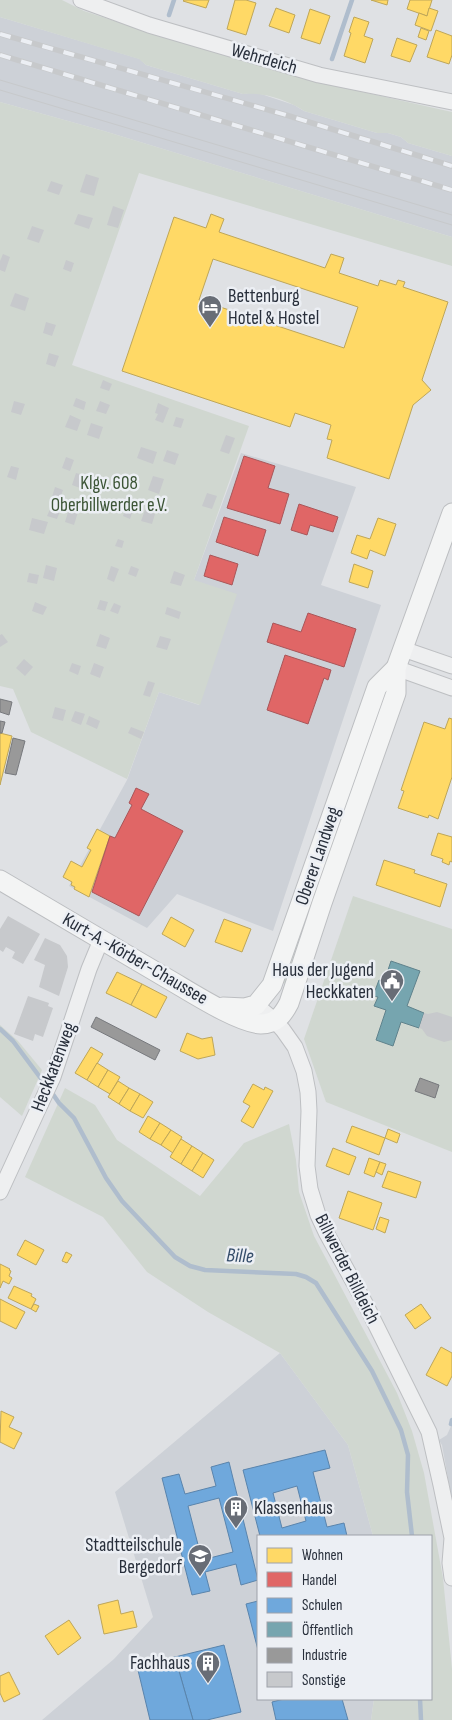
<svg xmlns="http://www.w3.org/2000/svg" width="452" height="1720" viewBox="0 0 452 1720" font-family="'Sofia Sans Condensed',sans-serif">
<style>
.built{fill:#cdd1d7}
.green{fill:#d0d7d0}
.homes{fill:#ffd966;stroke:#bea659;fill-rule:evenodd}
.shops{fill:#e06666;stroke:#a95659}
.schools{fill:#6fa8dc;stroke:#5a84ac;fill-rule:evenodd}
.public{fill:#76a5af;stroke:#5f828c}
.industry{fill:#999;stroke:#77797d}
.lines{fill:none;stroke-linecap:round;stroke-linejoin:round}
.stream{stroke:#afbdcd;stroke-width:4.5}
.building{fill:#c7c9cc}
.minor-casing{stroke:#bdbfc2;stroke-width:17}
.major-casing{stroke:#bcbec1;stroke-width:21}
.minor{stroke:#eeeff0;stroke-width:15}
.major{stroke:#f3f4f4;stroke-width:19}
.tram{stroke:#c7c9cb;stroke-width:1}
.rail-casing{stroke:#c7c9cb;stroke-width:5.5}
.rail{stroke:#eceff4;stroke-width:4;stroke-dasharray:11;stroke-linecap:butt}
.labels{text-anchor:middle;dominant-baseline:central;stroke-width:5;stroke-linejoin:round;paint-order:stroke}
.street-label{font-size:19px;fill:#282f3b;stroke:#eceff4}
.poi-label{font-size:19px;fill:#282f3b;stroke:#eceff4;text-anchor:end}
.park-label{font-size:19px;fill:#3c5536;stroke:#eceff4}
.water-label{font-size:20px;font-style:italic;fill:#364e6b;stroke:#eceff4}
</style>
<rect width="100%" height="100%" fill="#dfe1e4"/>
<g class="built">
<polygon points="0,17 140,59 146,65 243,94 255,92 294,105 304,111 377,133 388,133 401,137 408,143 452,156 452,237 104,131 0,102"/>
<polygon points="241,453 356,487 321,585 381,605 273,931 177,894 147,928 69,886 127,780 159,692 199,705 194,580"/>
<polygon points="280,1353 348,1445 373,1536 258,1536 258,1699 374,1699 371,1720 42,1720 114,1659 153,1617 115,1492"/>
<polygon points="452,1424 452,1500 442,1445 439,1440 447,1435"/>
</g>
<g class="green">
<path d="M0 0H62L84 11 145 31 345 88 452 112V156L408 143 401 137 388 133H377L304 111C287 100 263 92 243 94L146 65 139 59 0 17Z"/>
<polygon points="0,102 104,131 452,237 452,266 139,173 72,365 249,426 194,580 237,594 200,705 159,692 127,779 31,732 13,689 0,686"/>
<polygon points="353,896 452,929 452,1152 326,1102 304,1039"/>
<polygon points="304,905 314,908 288,985 278,981"/>
<polygon points="0,1025 18,1041 42,1070 22,1116 0,1097"/>
<polygon points="65,1088 95,1105 117,1140 200,1196 244,1143 289,1124 296,1160 299,1192 314,1236 397,1393 412,1431 424,1473 443,1578 452,1669 452,1720 371,1720 374,1699 431,1699 431,1536 373,1536 348,1445 280,1353 208,1312 147,1272 103,1217 25,1177"/>
</g>
<g class="homes">
<polygon points="184,0 209,0 206,8 183,1"/>
<polygon points="235,0 246,0 256,3 246,35 227,29"/>
<polygon points="371,0 388,0 387,5"/>
<polygon points="410,0 432,0 427,16 407,9"/>
<polygon points="276,8 295,15 289,33 269,26"/>
<polygon points="429,8 438,11 431,31 415,25 419,13 427,16"/>
<polygon points="310,9 330,16 320,44 301,38"/>
<polygon points="354,17 369,22 364,36 373,39 365,63 344,56 351,33 349,32"/>
<polygon points="421,28 429,31 426,40 418,37"/>
<polygon points="436,30 452,36 452,55 449,64 427,57"/>
<polygon points="397,38 417,45 410,62 391,56"/>
<path d="M211 214 224 219 219 232 325 268 331 254 344 258 339 273 378 286 380 280 396 285 398 280 405 282 403 287 448 302 422 380 431 390 413 405 389 479 327 458 332 440 327 439 331 425 295 413 290 427 122 371 174 217 206 228ZM213 259 358 307 344 348 199 300Z"/>
<polygon points="378,518 396,524 385,556 370,550 367,559 351,553 357,535 370,539"/>
<polygon points="354,564 373,571 368,588 349,582"/>
<polygon points="449,718 452,719 452,777 438,819 429,815 428,818 398,808 404,791 401,790 424,722 445,729"/>
<polygon points="0,733 12,736 0,785"/>
<polygon points="97,829 110,836 89,897 74,889 75,887 71,885 72,882 63,877 71,861 82,867 91,850 87,848"/>
<polygon points="438,833 452,837 452,862 450,861 449,865 442,862 443,859 431,855"/>
<polygon points="384,860 415,870 414,873 447,884 440,907 376,885"/>
<polygon points="171,917 194,930 185,947 162,934"/>
<polygon points="224,919 251,929 242,952 215,942"/>
<polygon points="117,972 142,984 131,1005 106,993"/>
<polygon points="142,984 167,997 156,1018 131,1005"/>
<polygon points="187,1033 202,1039 212,1037 215,1055 198,1059 180,1051"/>
<polygon points="91,1047 103,1054 87,1080 75,1073"/>
<polygon points="97,1063 108,1070 98,1087 87,1080"/>
<polygon points="108,1070 120,1077 110,1094 98,1087"/>
<polygon points="118,1081 129,1088 119,1104 108,1097"/>
<polygon points="253,1084 264,1090 265,1087 273,1091 253,1128 241,1121 250,1106 243,1102"/>
<polygon points="129,1088 140,1094 130,1111 119,1104"/>
<polygon points="140,1094 153,1102 143,1118 130,1111"/>
<polygon points="148,1116 160,1123 150,1139 139,1132"/>
<polygon points="160,1123 171,1130 161,1145 150,1139"/>
<polygon points="352,1126 385,1138 379,1155 346,1142"/>
<polygon points="388,1129 400,1134 397,1143 385,1138"/>
<polygon points="171,1130 182,1137 173,1153 161,1145"/>
<polygon points="181,1139 192,1146 181,1164 170,1157"/>
<polygon points="192,1146 203,1153 192,1171 181,1164"/>
<polygon points="333,1148 356,1157 349,1175 326,1166"/>
<polygon points="203,1153 214,1160 203,1178 192,1171"/>
<polygon points="369,1158 380,1162 374,1177 364,1173"/>
<polygon points="380,1162 386,1164 382,1175 376,1172"/>
<polygon points="388,1171 421,1182 416,1198 382,1187"/>
<polygon points="348,1191 382,1203 373,1230 339,1218"/>
<polygon points="380,1217 389,1220 385,1233 376,1229"/>
<polygon points="25,1240 44,1250 36,1265 17,1255"/>
<polygon points="66,1252 72,1255 67,1263 62,1261"/>
<polygon points="0,1264 10,1269 9,1270 11,1271 9,1276 12,1278 9,1284 3,1281 0,1288"/>
<polygon points="14,1286 32,1294 31,1296 36,1299 31,1309 8,1298"/>
<polygon points="0,1299 25,1312 16,1329 0,1321"/>
<polygon points="34,1304 39,1306 36,1312 31,1309"/>
<polygon points="421,1304 431,1318 415,1329 405,1315"/>
<polygon points="441,1347 452,1353 452,1376 447,1386 426,1375"/>
<polygon points="1,1411 14,1417 9,1427 22,1433 14,1449 0,1442"/>
<polygon points="118,1600 121,1614 133,1611 137,1627 104,1634 98,1605"/>
<polygon points="69,1620 81,1638 58,1655 45,1636"/>
<polygon points="9,1672 20,1694 4,1702 0,1693 0,1676"/>
</g>
<g class="shops">
<polygon points="244,456 275,466 268,488 289,494 280,524 227,508"/>
<polygon points="299,504 338,517 333,532 310,525 307,535 291,530"/>
<polygon points="224,517 266,530 258,556 216,542"/>
<polygon points="210,555 238,564 232,585 204,576"/>
<polygon points="308,613 356,629 344,667 267,642 273,623 301,632"/>
<polygon points="285,655 331,670 328,680 324,678 308,724 267,710"/>
<polygon points="136,788 149,794 141,809 183,831 139,916 92,892 110,836 115,838 132,805 129,803"/>
</g>
<g class="schools">
<path d="M325 1450 330 1468 313 1472 327 1527 344 1523 347 1536H260L243 1470ZM297 1486 306 1521 282 1528 273 1493Z"/>
<path d="M229 1462 258 1580 241 1585 236 1564 205 1572 210 1591 192 1595 162 1478 179 1474 185 1494 216 1486 211 1467ZM219 1498 233 1552 202 1560 188 1506Z"/>
<polygon points="258,1601 258,1650 246,1604"/>
<polygon points="224,1645 241,1712 207,1720 193,1720 175,1657"/>
<polygon points="175,1657 193,1720 150,1720 137,1666"/>
<polygon points="284,1699 342,1699 348,1720 276,1720 272,1702"/>
</g>
<polygon class="public" points="391,961 420,971 407,1006 424,1013 419,1028 401,1022 393,1046 376,1040 386,1010 374,1006 378,997 373,996 379,980 384,982"/>
<g class="industry">
<polygon points="0,699 12,702 9,715 0,712"/>
<polygon points="0,721 5,722 2,733 0,733"/>
<polygon points="13,738 25,741 16,775 5,773"/>
<polygon points="96,1017 160,1050 155,1060 91,1027"/>
<polygon points="420,1078 439,1085 435,1098 415,1091"/>
</g>
<g class="lines">
<g class="stream">
<polyline points="169,15 174,0"/>
<polyline points="332,59 352,0"/>
<polyline points="0,1029 13,1041 45,1084"/>
<polyline points="50,1090 59,1103 74,1118 106,1178 122,1201 175,1257 190,1266 205,1270 296,1274 306,1277 316,1283 372,1371 401,1430 408,1455 407,1492 412,1536"/>
<polyline points="451,1424 452,1420"/>
<polyline points="420,1699 421,1720"/>
</g>
</g>
<g class="building">
<polygon points="86,174 99,178 94,196 80,192"/>
<polygon points="51,181 63,185 59,195 47,191"/>
<polygon points="113,206 124,210 118,228 107,225"/>
<polygon points="78,214 93,218 89,229 74,224"/>
<polygon points="32,226 44,230 39,243 27,239"/>
<polygon points="3,254 10,257 5,272 0,270 0,261"/>
<polygon points="66,260 74,263 71,272 63,269"/>
<polygon points="15,293 29,298 25,311 10,306"/>
<polygon points="46,322 56,325 52,336 43,333"/>
<polygon points="49,353 59,356 55,367 46,364"/>
<polygon points="103,380 112,384 109,391 100,388"/>
<polygon points="76,398 86,402 84,410 73,406"/>
<polygon points="14,401 25,404 21,415 11,412"/>
<polygon points="100,401 110,405 106,414 96,411"/>
<polygon points="158,403 169,408 163,423 155,420 158,414 155,413"/>
<polygon points="70,415 81,420 77,431 65,427"/>
<polygon points="176,417 184,419 181,428 173,426"/>
<polygon points="91,423 103,427 99,439 87,435"/>
<polygon points="226,435 235,438 229,454 220,451"/>
<polygon points="141,447 157,452 153,464 137,458"/>
<polygon points="167,450 179,454 175,465 163,461"/>
<polygon points="66,457 74,460 70,471 62,468"/>
<polygon points="11,466 19,468 16,480 7,477"/>
<polygon points="76,473 87,476 83,489 72,485"/>
<polygon points="153,476 164,479 159,494 148,490"/>
<polygon points="55,487 63,490 60,499 52,497"/>
<polygon points="207,493 217,496 212,509 202,506"/>
<polygon points="53,503 62,506 57,519 47,516"/>
<polygon points="126,507 133,510 130,519 123,516"/>
<polygon points="69,509 78,512 74,525 65,522"/>
<polygon points="145,510 155,514 152,524 141,521"/>
<polygon points="32,518 48,522 44,534 29,530"/>
<polygon points="118,539 124,541 122,548 115,546"/>
<polygon points="46,565 57,568 54,581 43,578"/>
<polygon points="111,566 119,569 114,582 107,579"/>
<polygon points="131,566 139,569 136,577 128,574"/>
<polygon points="174,571 185,575 181,586 170,583"/>
<polygon points="29,573 39,575 37,584 27,582"/>
<polygon points="100,600 108,602 105,611 97,609"/>
<polygon points="35,602 47,607 43,615 32,611"/>
<polygon points="114,603 121,606 118,614 110,611"/>
<polygon points="167,607 181,612 179,619 165,614"/>
<polygon points="2,634 8,642 0,647 0,635"/>
<polygon points="100,634 110,638 106,649 96,646"/>
<polygon points="160,636 171,639 167,650 156,647"/>
<polygon points="24,659 33,667 25,676 16,668"/>
<polygon points="72,663 81,666 78,675 69,671"/>
<polygon points="94,663 104,667 100,678 90,674"/>
<polygon points="148,681 155,683 150,697 143,695"/>
<polygon points="55,707 66,710 63,721 52,718"/>
<polygon points="75,711 85,714 81,725 71,721"/>
<polygon points="89,716 100,721 97,729 86,724"/>
<polygon points="131,727 144,732 141,739 128,733"/>
<polygon points="8,916 40,934 23,964 12,958 15,952 6,947 3,952 0,950 0,929"/>
<polygon points="45,938 60,945 67,956 68,967 59,996 39,987 45,965 34,960"/>
<polygon points="28,996 49,1003 48,1006 53,1008 43,1037 35,1034 33,1041 14,1034"/>
<polygon points="437,1012 452,1017 452,1040 444,1042 427,1036 422,1029 419,1028 424,1013 428,1014"/>
</g>
<g class="lines">
<g class="minor-casing">
<g id="minor">
<polyline points="81,0 149,25 319,75 452,102"/>
<polyline points="403,649 452,666"/>
<polyline points="396,668 452,688"/>
<polyline points="256,1005 275,1021 283,1030 295,1047 304,1071 308,1092 309,1111 307,1166 310,1189 318,1215 327,1234 365,1303 429,1432 441,1485 452,1538 450,1563 452,1578"/>
<polyline points="0,1192 53,1077 89,969 101,940"/>
</g>
</g>
<g class="major-casing">
<g id="major">
<path d="M0 880C56 913 112 946 168 979 189 991 238 1023 261 1024 276 1024 283 1015 289 1003L322 903 396 693V668L452 513"/>
<polyline points="223,1007 245,1008 256,1005 272,985 377,687 396,668"/>
</g>
</g>
<use href="#minor" class="minor"/>
<use href="#major" class="major"/>
<g class="tram">
<polyline points="0,80 452,215"/>
<polyline points="0,90 452,225"/>
</g>
<g class="rail-casing">
<g id="rail">
<polyline points="0,34 286,115 452,166"/>
<polyline points="0,55 452,190"/>
</g>
</g>
<use href="#rail" class="rail"/>
</g>
<defs>
<g id="hotel-pin" transform="scale(1.25)"><path d="M0 17L-7.5 6A9.5 9.5 0 1 1 7.5 6Z" fill="#686d76" stroke="#eceff4"/><path d="M-6-4.5h1.5V1H6V5H4.5V3h-9V5H-6ZM-4 0a1.8 1.8 0 1 1 3.6 0ZM.5 0V-2.5h3Q6-2.5 6 0Z" fill="#fff"/></g>
<g id="civic-pin" transform="scale(1.25)"><path d="M0 17L-7.5 6A9.5 9.5 0 1 1 7.5 6Z" fill="#686d76" stroke="#eceff4"/><path d="M-.6-6.5H3V-4.5H.6V-3L4-1V1h2V6H-6V1h2V-1L-.6-3ZM-1.2 2.5V6h2.4V2.5Z" fill="#fff"/></g>
<g id="building-pin" transform="scale(1.25)"><path d="M0 17L-7.5 6A9.5 9.5 0 1 1 7.5 6Z" fill="#686d76" stroke="#eceff4"/><path d="M-4-6H4V6H1V3H-1V6H-4ZM-2.5-4.3h1.7v1.8h-1.7ZM.8-4.3h1.7v1.8H.8ZM-2.5-1h1.7V.8h-1.7ZM.8-1h1.7V.8H.8Z" fill="#fff"/></g>
<g id="school-pin" transform="scale(1.25)"><path d="M0 17L-7.5 6A9.5 9.5 0 1 1 7.5 6Z" fill="#686d76" stroke="#eceff4"/><path d="M0-5L7-2L0 1L-7-2ZM-4 1L0 2.5L4 1V4Q0 6-4 4Z" fill="#fff"/></g>
</defs>
<g fill-rule="evenodd">
<use href="#hotel-pin" x="210" y="307"/>
<use href="#civic-pin" x="392" y="981"/>
<use href="#building-pin" x="236" y="1508"/>
<use href="#school-pin" x="200" y="1556"/>
<use href="#building-pin" x="208" y="1663"/>
</g>
<g class="labels">
<g class="street-label">
<text transform="translate(264 59) rotate(16)">Wehrdeich</text>
<text transform="translate(318 856) rotate(-71)">Oberer Landweg</text>
<text transform="translate(135 959) rotate(30)">Kurt-A.-Körber-Chaussee</text>
<text transform="translate(54 1067) rotate(-69)">Heckkatenweg</text>
<text transform="translate(347 1269) rotate(63)">Billwerder Billdeich</text>
</g>
<g class="poi-label">
<text x="228" y="296" text-anchor="start">Bettenburg<tspan x="228" dy="22">Hotel &amp; Hostel</tspan></text>
<text x="374" y="970">Haus der Jugend<tspan x="374" dy="22">Heckkaten</tspan></text>
<text x="254" y="1508" text-anchor="start">Klassenhaus</text>
<text x="182" y="1545">Stadtteilschule<tspan x="182" dy="22">Bergedorf</tspan></text>
<text x="190" y="1663">Fachhaus</text>
</g>
<g class="park-label">
<text x="109" y="483">Klgv. 608<tspan x="109" dy="22">Oberbillwerder e.V.</tspan></text>
</g>
<g class="water-label">
<text transform="translate(240 1256) rotate(3)">Bille</text>
</g>
</g>
<rect x="257" y="1535" width="175" height="165" fill="#eceff4" stroke="#9ea2aa"/>
<rect x="267" y="1548" width="25" height="15" fill="#ffd966" stroke="#9ea2aa"/>
<text x="302" y="1560" font-size="15" fill="#282f3b">Wohnen</text>
<rect x="267" y="1572" width="25" height="15" fill="#e06666" stroke="#9ea2aa"/>
<text x="302" y="1585" font-size="15" fill="#282f3b">Handel</text>
<rect x="267" y="1598" width="25" height="15" fill="#6fa8dc" stroke="#9ea2aa"/>
<text x="302" y="1610" font-size="15" fill="#282f3b">Schulen</text>
<rect x="267" y="1622" width="25" height="15" fill="#76a5af" stroke="#9ea2aa"/>
<text x="302" y="1635" font-size="15" fill="#282f3b">Öffentlich</text>
<rect x="267" y="1648" width="25" height="15" fill="#999999" stroke="#9ea2aa"/>
<text x="302" y="1660" font-size="15" fill="#282f3b">Industrie</text>
<rect x="267" y="1672" width="25" height="15" fill="#c7c9cc" stroke="#9ea2aa"/>
<text x="302" y="1685" font-size="15" fill="#282f3b">Sonstige</text>
</svg>
